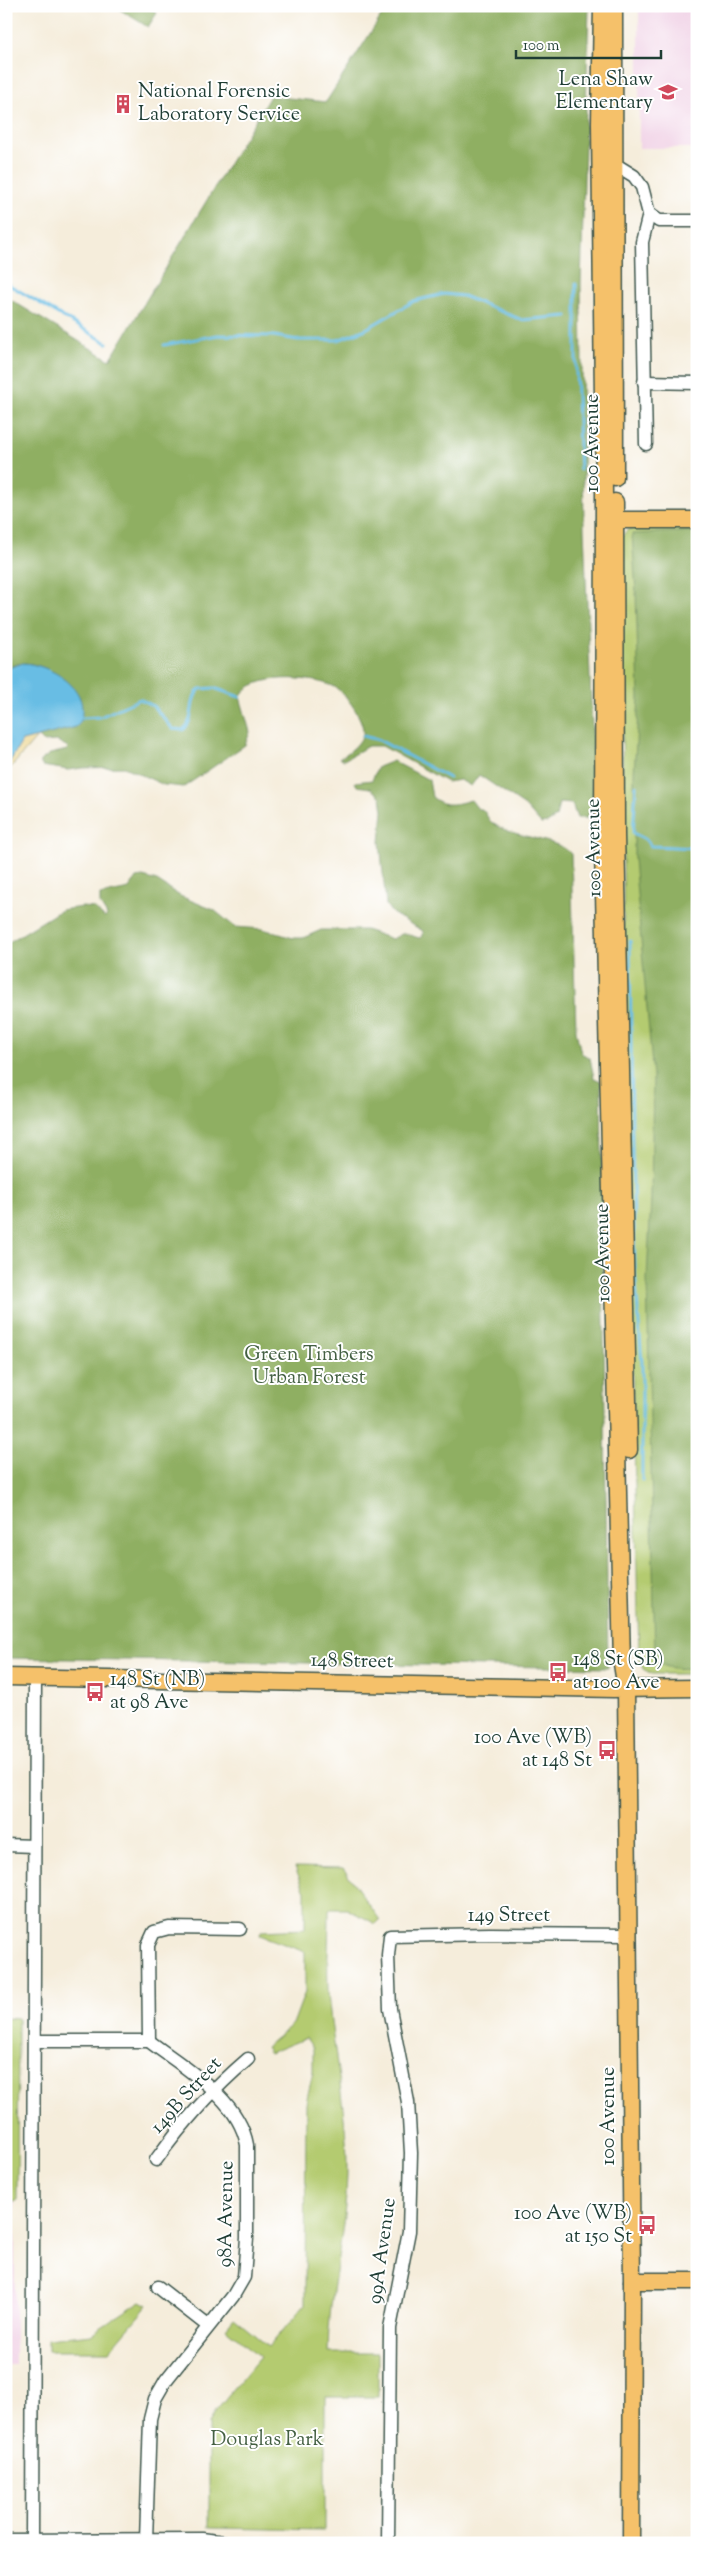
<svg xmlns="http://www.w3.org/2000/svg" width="703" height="2549" viewBox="0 0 703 2549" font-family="'Sorts Mill Goudy',serif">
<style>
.built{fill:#f0d0e5}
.green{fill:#b4cb70;stroke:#6a8452}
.forest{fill:#8faf62;stroke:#57764b}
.sand{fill:#eeda9e;stroke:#868c69}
.water{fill:#67bde4;stroke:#437d8c}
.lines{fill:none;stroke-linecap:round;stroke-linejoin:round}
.stream{stroke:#67bde4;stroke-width:3}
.minor-casing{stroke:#3f574d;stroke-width:15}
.major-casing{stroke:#3f574d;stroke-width:19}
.minor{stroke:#fff;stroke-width:12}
.major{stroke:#f5c16b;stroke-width:16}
.labels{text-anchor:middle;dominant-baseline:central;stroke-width:4;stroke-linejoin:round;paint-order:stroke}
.poi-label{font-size:20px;fill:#1f3d34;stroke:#fff;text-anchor:end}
.street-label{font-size:20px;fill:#1f3d34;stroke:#fff}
.park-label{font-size:20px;fill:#446043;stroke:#fff}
</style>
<rect width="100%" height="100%" fill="#fff"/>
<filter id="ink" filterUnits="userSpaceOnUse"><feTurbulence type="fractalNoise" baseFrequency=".02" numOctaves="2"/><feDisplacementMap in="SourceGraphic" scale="10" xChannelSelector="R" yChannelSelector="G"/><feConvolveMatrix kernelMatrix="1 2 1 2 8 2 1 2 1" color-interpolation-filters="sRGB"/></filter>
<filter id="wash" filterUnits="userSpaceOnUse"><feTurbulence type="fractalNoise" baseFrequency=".0096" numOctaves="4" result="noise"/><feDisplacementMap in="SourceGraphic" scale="20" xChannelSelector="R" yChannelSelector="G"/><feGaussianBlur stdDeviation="1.12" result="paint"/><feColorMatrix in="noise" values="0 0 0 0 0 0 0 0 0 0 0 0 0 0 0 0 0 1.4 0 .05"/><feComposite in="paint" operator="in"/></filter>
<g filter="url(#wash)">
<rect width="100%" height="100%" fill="#f5eddb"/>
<g class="built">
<rect x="639" y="6" width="58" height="142"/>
<rect x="6" y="2041" width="9" height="324"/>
</g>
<g class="green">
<polygon points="697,525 697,1674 652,1674 643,1669 639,1659 624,1008 621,538 627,530 634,528"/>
<path d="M295 1867 343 1868 380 1920 376 1924 347 1909H329C329 1940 326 1973 329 2004 335 2061 348 2117 347 2175 346 2235 328 2293 328 2353H378V2397H325V2530L209 2528V2424L216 2410 260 2357 226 2328 234 2318 269 2347 305 2304 306 2103 313 2072V2048L306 2038 269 2053 265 2047 293 2024 305 1992V1952L260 1935 261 1931 305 1929V1891Z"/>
<polygon points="6,2018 18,2019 17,2201 6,2201"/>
<polygon points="141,2301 148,2305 109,2351 48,2351 48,2339 91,2334"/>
</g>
<g class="forest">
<polygon points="114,6 145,6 157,13 148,27"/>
<path d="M376 6H589L581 285 584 529 594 775 593 807 592 812 588 813V818H577L572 804 559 803 556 817 547 823 541 824 525 806 479 775 471 786 460 780 447 782 382 746H368L344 760 339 758C348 754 361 743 363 734 365 720 345 692 333 686 312 677 252 672 240 697L250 732 245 745 184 787 164 785 124 767 82 768 68 770 42 766 40 761 50 754 67 750 68 747 57 741 44 742 38 736 76 727 51 671C35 664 22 659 6 669V297L110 360 270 96 326 102 382 15Z"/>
<path d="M697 531V1668C682 1669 666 1670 655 1660L647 1278 651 1199 653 1077 634 859V774L639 697 636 593 632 534Z"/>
<path d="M393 761 429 780 432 797C445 808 457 804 471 800L478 809H482C486 813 488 819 491 822 510 838 559 838 571 854L576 1031 581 1053 590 1058 594 1078 601 1081 608 1668 6 1658V944L61 910 82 907 94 908 105 918 107 915 100 904V895L129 889 136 878 143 877 157 881 180 896 214 910 235 927 263 929 293 938H303L321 930H366L392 939 404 933 419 938 423 936V931L392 913 386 905 380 842 383 811 381 797 370 788 357 786 355 782 372 780 378 767Z"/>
</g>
<polygon class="sand" points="38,736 6,773 6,768 22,741"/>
<path class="water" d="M23 663C46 664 83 683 82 710 82 718 82 722 76 727L22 741 6 768V669Z"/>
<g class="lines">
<g class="stream">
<polyline points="6,283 107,343"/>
<polyline points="576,284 576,370 580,470"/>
<polyline points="164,345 218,335 274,336 298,340 338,340 366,329 414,301 444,294 463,296 522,320 567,316"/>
<path d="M82 718 100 717 140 699 153 706 173 729 183 730C196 720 188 699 200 689L214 688 240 697"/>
<polyline points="363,736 379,740 449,778"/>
<polyline points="636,786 633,833 645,839 651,846 697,848"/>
<polyline points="630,941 632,1141 635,1271 642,1363 642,1480"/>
</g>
</g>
</g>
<g filter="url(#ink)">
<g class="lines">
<g class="minor-casing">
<g id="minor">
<polyline points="613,163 634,176 642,187 649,214 659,221 697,221"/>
<polyline points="644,382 697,383"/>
<polyline points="646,444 642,242 649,214"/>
<polyline points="6,1845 34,1846"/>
<polyline points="34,2041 149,2041"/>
<polyline points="149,2041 148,1945 154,1932 169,1928 240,1929"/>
<path d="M156 2160C183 2122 213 2089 248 2059"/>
<polyline points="158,2287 208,2326"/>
<polyline points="6,2540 202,2539 230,2543"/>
<path d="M146 2540 150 2419 155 2399 166 2380 233 2296 244 2277 247 2238V2145C239 2098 184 2068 149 2041"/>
<polyline points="32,2543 35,1677"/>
<polyline points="388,2543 390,2328 409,2231 411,2153 408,2102 390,2009 388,1955 390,1936 490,1934 628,1935"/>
</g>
</g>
<g class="major-casing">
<g id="major">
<polyline points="602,6 600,123 604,494 603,850 622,1664 626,1689 632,2281 631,2543"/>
<polyline points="614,6 615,478"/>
<polyline points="615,502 616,834 629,1450"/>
<polyline points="604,520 697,520"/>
<polyline points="6,1677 613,1689 697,1688"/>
<polyline points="632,2281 697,2281"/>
</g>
</g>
<use href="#minor" class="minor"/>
<use href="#major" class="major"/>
</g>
</g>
<defs>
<g id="school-bare" transform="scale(1.5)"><path d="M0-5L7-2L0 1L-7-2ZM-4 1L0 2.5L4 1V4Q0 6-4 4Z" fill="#d1495b" stroke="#fff" stroke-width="2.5" paint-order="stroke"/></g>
<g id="building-bare" transform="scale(1.5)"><path d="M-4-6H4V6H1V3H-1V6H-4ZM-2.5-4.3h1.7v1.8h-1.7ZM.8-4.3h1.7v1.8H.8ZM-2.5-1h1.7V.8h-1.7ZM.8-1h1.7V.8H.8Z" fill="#d1495b" stroke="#fff" stroke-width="2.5" paint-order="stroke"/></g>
<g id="bus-bare" transform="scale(1.5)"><path d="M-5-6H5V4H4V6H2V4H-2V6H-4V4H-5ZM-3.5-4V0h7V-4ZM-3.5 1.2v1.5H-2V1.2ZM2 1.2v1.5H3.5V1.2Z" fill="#d1495b" stroke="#fff" stroke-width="2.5" paint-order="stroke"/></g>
</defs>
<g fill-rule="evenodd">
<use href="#school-bare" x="668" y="92"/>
<use href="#building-bare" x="123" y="104"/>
<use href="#bus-bare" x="558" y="1672"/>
<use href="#bus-bare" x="95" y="1692"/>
<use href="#bus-bare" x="607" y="1750"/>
<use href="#bus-bare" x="647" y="2225"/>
</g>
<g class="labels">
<g class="poi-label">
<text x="653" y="80">Lena Shaw<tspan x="653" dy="23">Elementary</tspan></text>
<text x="138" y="92" text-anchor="start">National Forensic<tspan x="138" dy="23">Laboratory Service</tspan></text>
<text x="573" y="1660" text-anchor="start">148 St (SB)<tspan x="573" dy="23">at 100 Ave</tspan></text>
<text x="110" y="1680" text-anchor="start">148 St (NB)<tspan x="110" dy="23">at 98 Ave</tspan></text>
<text x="592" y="1738">100 Ave (WB)<tspan x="592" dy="23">at 148 St</tspan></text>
<text x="632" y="2214">100 Ave (WB)<tspan x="632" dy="23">at 150 St</tspan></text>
</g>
<g class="street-label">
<text transform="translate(593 443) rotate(-90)">100 Avenue</text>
<text transform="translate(595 848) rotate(-91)">100 Avenue</text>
<text transform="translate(604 1253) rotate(-91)">100 Avenue</text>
<text transform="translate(352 1662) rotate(1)">148 Street</text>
<text x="509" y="1916">149 Street</text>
<text transform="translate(187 2096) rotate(-48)">149B Street</text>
<text transform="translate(609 2116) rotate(-90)">100 Avenue</text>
<text transform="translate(227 2214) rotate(-89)">98A Avenue</text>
<text transform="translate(383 2251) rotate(-82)">99A Avenue</text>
</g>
<g class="park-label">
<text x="309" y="1355">Green Timbers<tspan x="309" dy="23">Urban Forest</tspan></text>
<text x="267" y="2440">Douglas Park</text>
</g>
</g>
<rect width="703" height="2549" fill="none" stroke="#fff" stroke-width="25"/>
<path d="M516 50v8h145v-8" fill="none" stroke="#1f3d34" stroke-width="2.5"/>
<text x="523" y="50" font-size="15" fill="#1f3d34" stroke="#ffffff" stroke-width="4" paint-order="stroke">100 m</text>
</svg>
